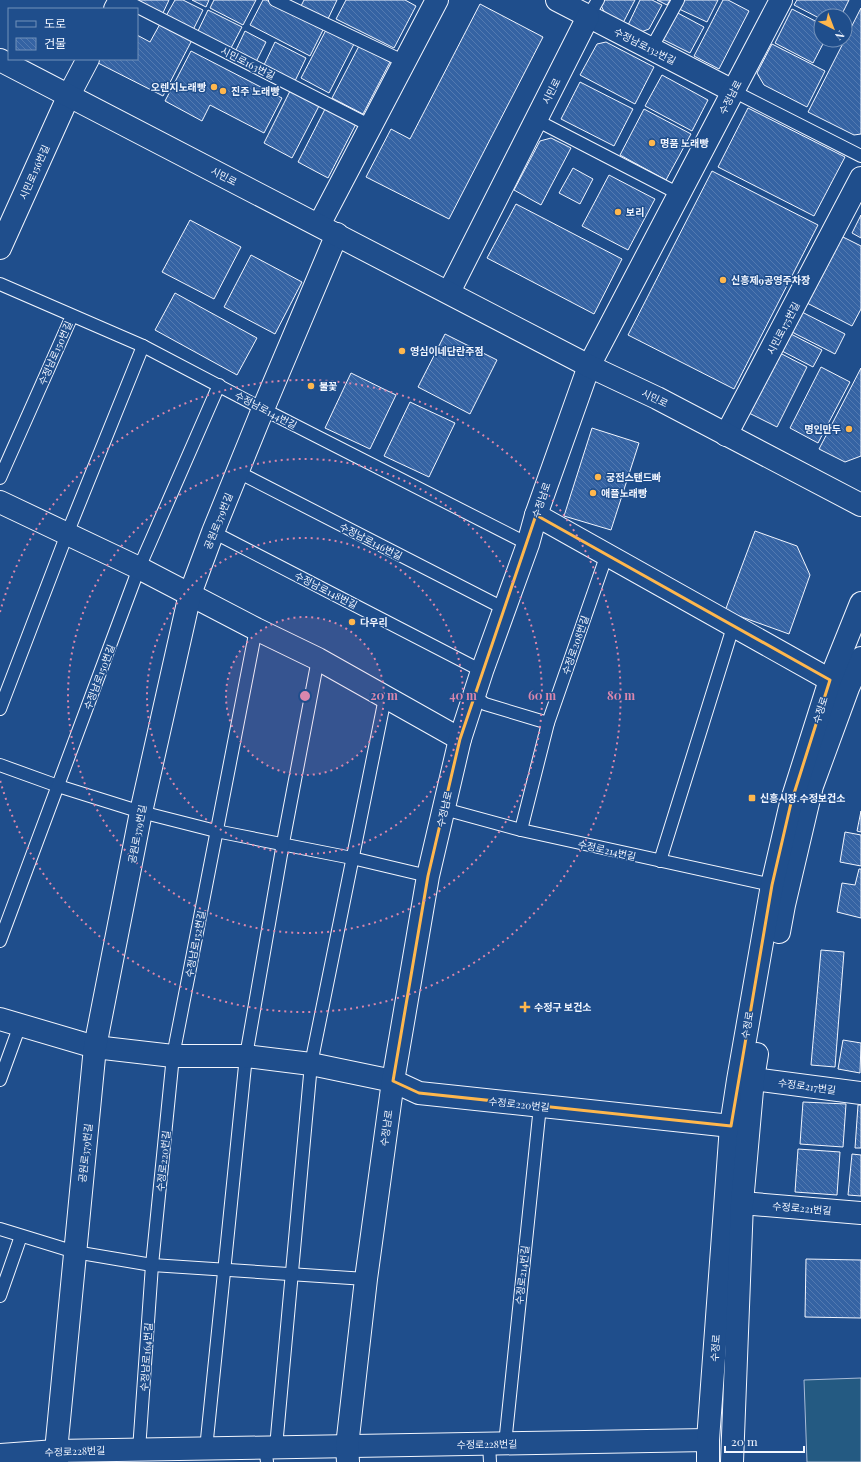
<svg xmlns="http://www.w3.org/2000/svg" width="861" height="1462" viewBox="0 0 861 1462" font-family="'Playfair Display','Noto Sans KR',serif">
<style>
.pitch{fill:#245a82;stroke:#a8bbd7}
.building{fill:url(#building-back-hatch);stroke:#f2f6ff}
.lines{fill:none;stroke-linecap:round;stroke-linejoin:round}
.lane-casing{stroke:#f2f6ff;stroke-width:14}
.street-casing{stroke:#f2f6ff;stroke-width:24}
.secondary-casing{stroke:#f2f6ff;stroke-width:24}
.lane{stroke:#1f4e8c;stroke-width:12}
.street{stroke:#1f4e8c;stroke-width:22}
.secondary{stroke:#1f4e8c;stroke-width:22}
.marked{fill:none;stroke:#ffb74d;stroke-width:3;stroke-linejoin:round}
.ring{fill:none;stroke:#da87ad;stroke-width:2;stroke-dasharray:2 4}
.poi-dot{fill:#ffb74d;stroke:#1f4e8c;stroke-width:1.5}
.labels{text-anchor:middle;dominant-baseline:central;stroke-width:3;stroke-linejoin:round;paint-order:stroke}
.street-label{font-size:10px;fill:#f2f6ff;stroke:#1f4e8c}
.poi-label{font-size:10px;font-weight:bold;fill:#f2f6ff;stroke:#1f4e8c;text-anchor:start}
.centre{fill:#da87ad;stroke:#1f4e8c;stroke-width:2}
.ring-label{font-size:12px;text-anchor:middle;font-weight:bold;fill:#da87ad;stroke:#1f4e8c;stroke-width:3;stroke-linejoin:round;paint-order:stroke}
</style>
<defs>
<pattern id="building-back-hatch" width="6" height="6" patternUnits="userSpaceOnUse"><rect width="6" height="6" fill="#3563a3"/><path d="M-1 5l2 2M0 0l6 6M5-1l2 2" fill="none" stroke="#537ab1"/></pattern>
</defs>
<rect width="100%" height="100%" fill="#1f4e8c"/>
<polygon class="pitch" points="861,1378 861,1462 807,1462 804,1380"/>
<g class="building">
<polygon points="138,0 169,0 162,15 137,2"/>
<polygon points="175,0 183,0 203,10 193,30 166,16"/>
<polygon points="192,0 209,0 206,7"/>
<polygon points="214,0 256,0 243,25 210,8"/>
<polygon points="263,0 266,0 323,30 310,56 250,25"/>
<polygon points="304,0 337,0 327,21 300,8"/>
<polygon points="346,0 405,0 416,6 394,48 336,19"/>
<polygon points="601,0 635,0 623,23 605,14 600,3"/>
<polygon points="640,0 652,0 662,5 649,29 641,32 628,25"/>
<polygon points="657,0 670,0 667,5"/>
<polygon points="684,0 718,0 707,22 679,9"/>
<polygon points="723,0 728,0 749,11 719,69 694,56"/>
<polygon points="797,0 849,0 841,16 821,16 821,19 794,5"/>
<polygon points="480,4 543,37 449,219 366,177 391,129 410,139"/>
<polygon points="861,8 861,134 854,135 808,112"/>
<polygon points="792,9 821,24 821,40 825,40 813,63 775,43"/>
<polygon points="208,10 242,27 230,50 197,33"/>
<polygon points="676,12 704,27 690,53 662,39"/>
<polygon points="160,24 192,40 163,96 98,63 99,59 137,59 137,35 150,42"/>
<polygon points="326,30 354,44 329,93 301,78"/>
<polygon points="245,31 266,42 256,62 235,52"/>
<polygon points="275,42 306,58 295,81 264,65"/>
<polygon points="606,42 654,67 635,104 580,75 597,44"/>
<polygon points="772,44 825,71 807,107 764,85 757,73"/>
<polygon points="359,46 390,62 363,114 332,98"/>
<polygon points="191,51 282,98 264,133 210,105 202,121 165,101"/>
<polygon points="662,75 708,100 692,131 645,106"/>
<polygon points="580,82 633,109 614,146 561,119"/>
<polygon points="290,91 319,106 292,158 264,143"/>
<polygon points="748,108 845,157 814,216 718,167"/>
<polygon points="325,109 356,124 328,178 298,162"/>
<polygon points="644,109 691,134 666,180 620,155"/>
<polygon points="551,138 571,148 541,205 514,190 540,141"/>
<polygon points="573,168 593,179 580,204 559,193"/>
<polygon points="712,171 818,225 734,389 628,335"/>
<polygon points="609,175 655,199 628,250 582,226"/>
<polygon points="516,204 622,259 594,314 487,258"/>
<polygon points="861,215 861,238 852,233"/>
<polygon points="190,220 241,247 214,299 162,272"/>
<polygon points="839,235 861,246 861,309 852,326 805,302"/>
<polygon points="251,255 302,282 275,334 224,307"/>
<polygon points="175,293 257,338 237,375 155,330"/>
<polygon points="800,311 845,334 835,354 790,331"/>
<polygon points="789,333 822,350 813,367 780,350"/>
<polygon points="445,334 497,360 470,414 418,387"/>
<polygon points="778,352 807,367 777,427 747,412"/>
<polygon points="821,367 850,382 818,443 790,428"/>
<polygon points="861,368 861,456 845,462 819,449"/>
<polygon points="351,373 396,395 370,449 325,428"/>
<polygon points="410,402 455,423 429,477 384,456"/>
<polygon points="592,428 639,443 611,530 564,516"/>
<polygon points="755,531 797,546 810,575 789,634 725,611"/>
<polygon points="861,811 861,832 857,831"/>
<polygon points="845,832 861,835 861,866 840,862"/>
<polygon points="859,869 861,869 861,918 837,912 842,883 855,885"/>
<polygon points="821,950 844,952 835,1067 811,1065"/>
<polygon points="843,1040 861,1043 860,1073 838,1069"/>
<polygon points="803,1102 846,1104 843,1147 800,1144"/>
<polygon points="858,1105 861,1105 861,1148 855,1148"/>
<polygon points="798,1149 840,1152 837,1195 795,1192"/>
<polygon points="852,1154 861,1155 861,1196 848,1195"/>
<polygon points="806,1259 861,1260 861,1318 805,1317"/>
</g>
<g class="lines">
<g class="lane-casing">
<g id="lane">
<polyline points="124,0 371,126"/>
<polyline points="275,0 405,62"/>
<polyline points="588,17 598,0"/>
<polyline points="651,49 678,0"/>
<polyline points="733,91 861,156"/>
<polyline points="536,120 679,194"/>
<polyline points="0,284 143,346 263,409 528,544"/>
<polyline points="238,472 505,609"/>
<polyline points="0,478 72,316"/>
<polyline points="213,532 482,671"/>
<polyline points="474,696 485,704 548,723"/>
<polyline points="0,709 67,534 143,346"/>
<polyline points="0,765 58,786 141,812 216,831 352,858 428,876"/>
<polyline points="444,809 521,830 772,885"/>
<polyline points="521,830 548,723 607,554"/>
<polyline points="660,861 733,627"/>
<polyline points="0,941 139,568 219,385"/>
<polyline points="0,1080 20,1025"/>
<polyline points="0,1229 75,1252 152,1265 366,1279"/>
<polyline points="0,1296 21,1236"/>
<polyline points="489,1444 490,1462"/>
<polyline points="505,1444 540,1106"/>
<polyline points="265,1447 267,1462"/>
<polyline points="276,1447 311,1064 385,698"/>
<polyline points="206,1449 246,1056 283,843 318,659"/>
<polyline points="139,1450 152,1265 173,1056 256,629"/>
</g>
</g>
<g class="street-casing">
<g id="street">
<polyline points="557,0 733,91"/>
<polyline points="115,9 120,0"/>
<polyline points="319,225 437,0"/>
<polyline points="0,248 69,95 88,59"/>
<polyline points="449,292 588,17"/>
<polyline points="726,435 861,178"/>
<polyline points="0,502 139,568 256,629 318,659 460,739"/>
<polyline points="536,515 830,680"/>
<polyline points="0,1019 95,1047 173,1056 246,1056 311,1064 393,1081 419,1093 731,1126"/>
<polyline points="753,1079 861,1093"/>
<polyline points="742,1203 861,1213"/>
<polyline points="0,1455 56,1451 708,1440"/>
<polyline points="57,1462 56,1451 95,1047 141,812 190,594 213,532 263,409 337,234"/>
<polyline points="348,1462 347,1446 366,1279 393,1081 428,876 460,739 482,671 528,544 536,515 589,366 781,0"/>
</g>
</g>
<g class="secondary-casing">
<g id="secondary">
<polyline points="0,60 589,366 657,398 861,505"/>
<polyline points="779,932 784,905 812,786 848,688 861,658"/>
<polyline points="708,1462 708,1440 731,1126 738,1080 772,885 791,803 830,680 861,603"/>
<polyline points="732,1462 742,1203 753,1079 757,1054"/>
</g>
</g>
<use href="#lane" class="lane"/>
<use href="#street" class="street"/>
<use href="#secondary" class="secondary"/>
</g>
<path class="marked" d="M536 515 830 680 791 803 772 885 731 1126 419 1093 393 1081 428 876 460 739Z"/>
<circle cx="305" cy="696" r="79" fill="#da87ad" fill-opacity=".12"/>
<g class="ring">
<circle cx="305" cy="696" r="79"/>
<circle cx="305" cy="696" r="158"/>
<circle cx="305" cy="696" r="237"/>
<path d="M0 612A316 316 0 1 1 0 780"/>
</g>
<g class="poi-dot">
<circle cx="214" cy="87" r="4"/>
<circle cx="223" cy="91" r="4"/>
<circle cx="652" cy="143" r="4"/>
<circle cx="618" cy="212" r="4"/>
<circle cx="723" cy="280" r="4"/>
<circle cx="402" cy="351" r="4"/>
<circle cx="311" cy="386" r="4"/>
<circle cx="849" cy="429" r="4"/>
<circle cx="598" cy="477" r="4"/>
<circle cx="593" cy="493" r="4"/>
<circle cx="352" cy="622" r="4"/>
<rect x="748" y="794" width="8" height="8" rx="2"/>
<path d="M523 1001h4v4h4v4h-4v4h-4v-4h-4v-4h4z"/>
</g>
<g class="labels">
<g class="street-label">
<text transform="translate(645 46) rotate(27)">수정남로132번길</text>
<text transform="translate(248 63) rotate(27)">시민로163번길</text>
<text transform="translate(551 91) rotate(-63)">시민로</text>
<text transform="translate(730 97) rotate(-62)">수정남로</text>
<text transform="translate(34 172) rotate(-66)">시민로156번길</text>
<text transform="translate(224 176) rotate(27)">시민로</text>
<text transform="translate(783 328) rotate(-62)">시민로175번길</text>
<text transform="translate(55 353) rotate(-66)">수정남로150번길</text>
<text transform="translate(655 398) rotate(26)">시민로</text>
<text transform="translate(266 410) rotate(28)">수정남로144번길</text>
<text transform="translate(541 500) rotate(-71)">수정남로</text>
<text transform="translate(218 521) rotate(-68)">공원로379번길</text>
<text transform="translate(371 541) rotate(27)">수정남로146번길</text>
<text transform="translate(326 590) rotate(27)">수정남로148번길</text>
<text transform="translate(575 645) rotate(-71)">수정로208번길</text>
<text transform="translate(99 677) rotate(-69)">수정남로150번길</text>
<text transform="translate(820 710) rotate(-73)">수정로</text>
<text transform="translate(444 809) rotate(-77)">수정남로</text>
<text transform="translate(137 834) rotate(-79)">공원로379번길</text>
<text transform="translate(607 850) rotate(13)">수정로214번길</text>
<text transform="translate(195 944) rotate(-79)">수정남로152번길</text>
<text transform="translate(747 1025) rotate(-80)">수정로</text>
<text transform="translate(807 1086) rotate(8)">수정로217번길</text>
<text transform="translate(519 1104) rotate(6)">수정로220번길</text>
<text transform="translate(386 1128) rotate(-82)">수정남로</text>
<text transform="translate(85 1153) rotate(-84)">공원로379번길</text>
<text transform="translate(163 1161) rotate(-84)">수정로220번길</text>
<text transform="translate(802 1208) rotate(5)">수정로221번길</text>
<text transform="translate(522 1275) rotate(-84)">수정로214번길</text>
<text transform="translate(715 1348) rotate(-86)">수정로</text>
<text transform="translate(146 1357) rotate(-86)">수정남로164번길</text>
<text transform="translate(487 1444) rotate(-1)">수정로228번길</text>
<text transform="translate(75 1451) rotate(-2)">수정로228번길</text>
</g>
<g class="poi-label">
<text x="206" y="87" text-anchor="end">오렌지노래빵</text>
<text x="231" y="91">진주 노래빵</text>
<text x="660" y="143">명품 노래빵</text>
<text x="626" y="212">보리</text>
<text x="731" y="280">신흥제9공영주차장</text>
<text x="410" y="351">영심이네단란주점</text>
<text x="319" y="386">불꽃</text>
<text x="841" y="429" text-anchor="end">명인만두</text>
<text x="606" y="477">궁전스탠드빠</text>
<text x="601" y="493">애플노래빵</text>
<text x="360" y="622">다우리</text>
<text x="760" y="798">신흥시장.수정보건소</text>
<text x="534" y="1007">수정구 보건소</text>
</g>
</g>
<circle cx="305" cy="696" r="6" class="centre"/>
<g class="ring-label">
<text x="384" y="700">20 m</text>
<text x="463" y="700">40 m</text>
<text x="542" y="700">60 m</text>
<text x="621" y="700">80 m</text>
</g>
<rect x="8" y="8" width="130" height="52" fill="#1f4e8c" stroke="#7391ba"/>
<rect x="16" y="21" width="20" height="6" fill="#1f4e8c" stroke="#7391ba"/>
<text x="44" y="28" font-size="12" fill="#f2f6ff">도로</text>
<rect x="16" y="38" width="20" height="12" fill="url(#building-back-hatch)" stroke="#7391ba"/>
<text x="44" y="48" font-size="12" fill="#f2f6ff">건물</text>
<g transform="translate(833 28) rotate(138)"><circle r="19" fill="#1f4e8c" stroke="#7391ba"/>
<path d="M0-3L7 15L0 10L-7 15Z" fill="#ffb74d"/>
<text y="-6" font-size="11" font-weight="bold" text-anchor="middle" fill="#f2f6ff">N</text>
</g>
<path d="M725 1446v6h79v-6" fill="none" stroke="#f2f6ff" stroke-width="2"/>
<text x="731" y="1446" font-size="12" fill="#f2f6ff" stroke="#1f4e8c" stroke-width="3" paint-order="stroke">20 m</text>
</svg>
